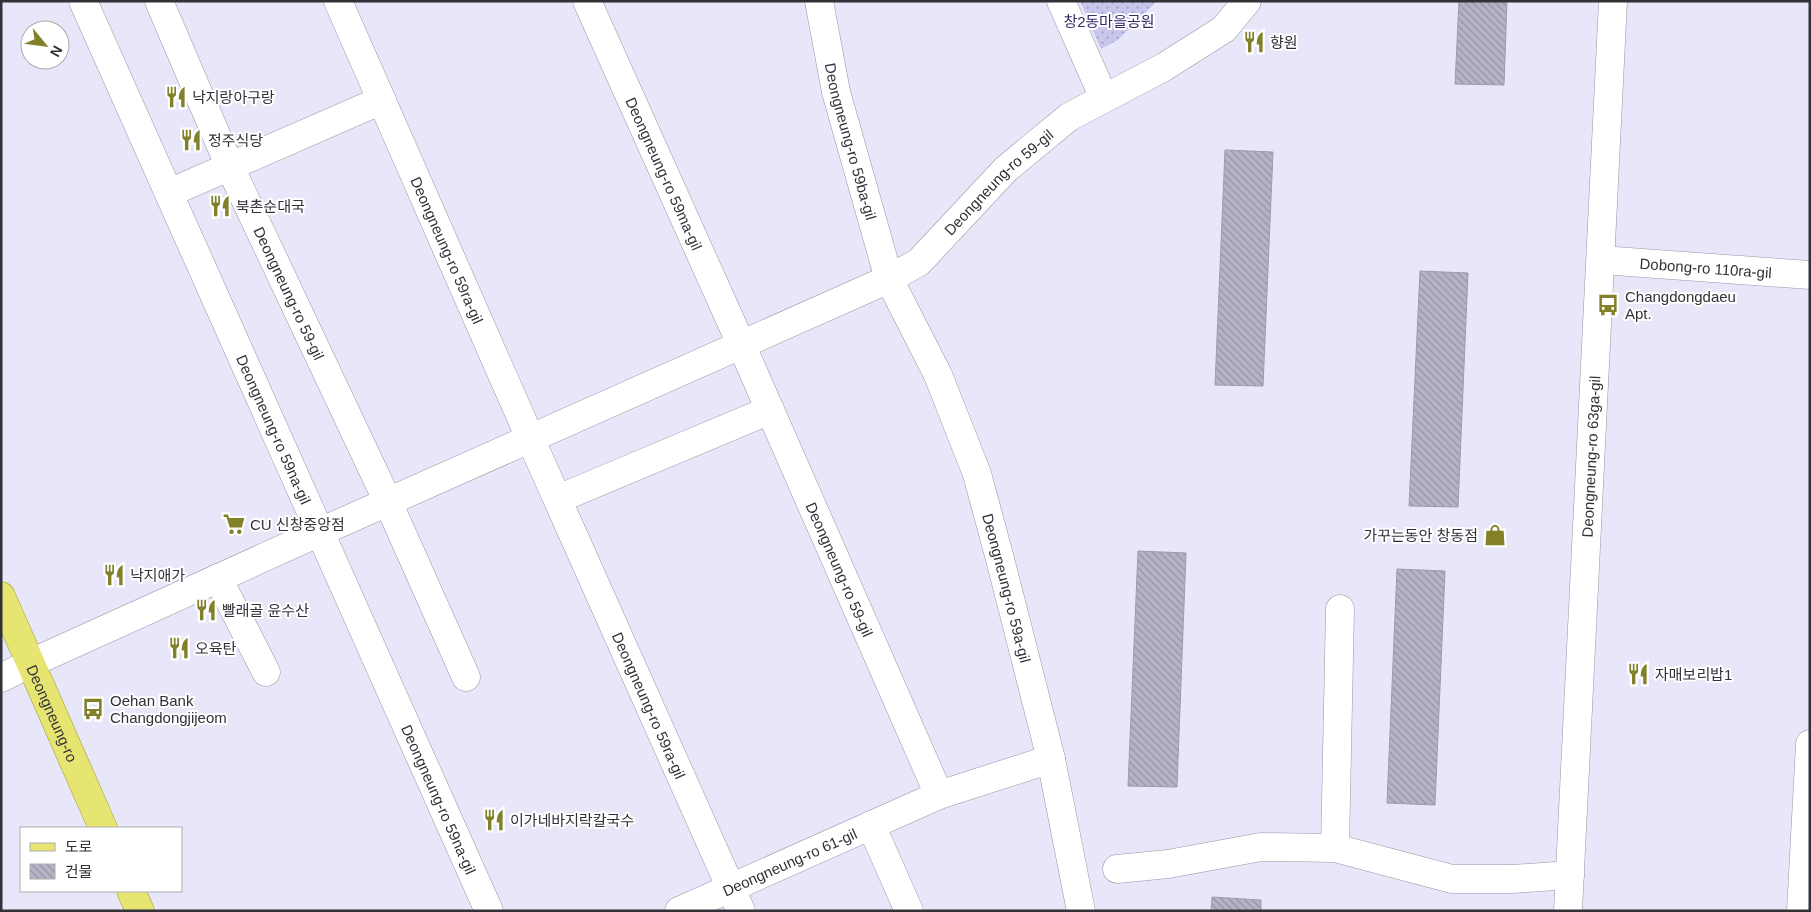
<svg xmlns="http://www.w3.org/2000/svg" width="1811" height="912" viewBox="0 0 1811 912" font-family="Arial,'Noto Sans KR',sans-serif">
<style>
.park{fill:url(#park-dots)}
.building{fill:url(#building-back-hatch);stroke:#9d9cad}
.lines{fill:none;stroke-linecap:round;stroke-linejoin:round}
.minor-casing{stroke:#9695a6;stroke-width:29}
.major-casing{stroke:#9c9a21;stroke-width:29}
.minor{stroke:#fff;stroke-width:28}
.major{stroke:#e6e572;stroke-width:28}
.labels{text-anchor:middle;dominant-baseline:central;stroke-width:4;stroke-linejoin:round;paint-order:stroke}
.park-label{font-size:15px;fill:#362a69;stroke:#fff}
.poi-label{font-size:15px;fill:#313138;stroke:#fff;text-anchor:start}
.street-label{font-size:15px;fill:#313138;stroke:#fff}
</style>
<defs>
<pattern id="park-dots" width="8" height="8" patternUnits="userSpaceOnUse" patternTransform="scale(1.25)"><rect width="8" height="8" fill="#c8c6ed"/><path d="M2 2h.1M6 6h.1" fill="none" stroke="#a3a1c1" stroke-width="1.8" stroke-linecap="round"/></pattern>
<pattern id="building-back-hatch" width="6" height="6" patternUnits="userSpaceOnUse" patternTransform="scale(1.25)"><rect width="6" height="6" fill="#b5b4c6"/><path d="M-1 5l2 2M0 0l6 6M5-1l2 2" fill="none" stroke="#9493a2"/></pattern>
</defs>
<rect width="100%" height="100%" fill="#e8e7fa"/>
<polygon class="park" points="1080,1 1157,1 1118,40 1101,49"/>
<g class="building">
<polygon points="1459,1 1507,1 1504,85 1455,84"/>
<polygon points="1225,150 1273,152 1263,386 1215,385"/>
<polygon points="1420,271 1468,273 1458,507 1409,506"/>
<polygon points="1138,551 1186,553 1177,787 1128,786"/>
<polygon points="1397,569 1445,571 1435,805 1387,803"/>
<polygon points="1212,897 1261,900 1261,911 1211,911"/>
</g>
<g class="lines">
<g class="minor-casing">
<g id="minor">
<path id="s1" d="M83 1 489 911"/>
<path id="s2" d="M159 1 230 167 388 502 466 677"/>
<path id="s3" d="M338 1 530 438 741 911"/>
<path id="s4" d="M587 1 741 344 939 795"/>
<path id="s5" d="M819 1 836 92 889 279 938 375 977 474 1000 559 1051 759 1081 911"/>
<polyline points="1061,1 1104,98"/>
<polyline points="169,193 382,100"/>
<path id="s6" d="M1601 260 1810 275"/>
<polyline points="558,499 770,410"/>
<polyline points="218,578 266,672"/>
<path id="s7" d="M1 678 31 663 320 532 889 279 919 262 1006 169 1069 117 1164 67 1224 29 1247 1"/>
<polyline points="871,825 909,911"/>
<polyline points="1335,848 1340,609"/>
<polyline points="1117,869 1168,864 1261,847 1335,848 1452,879 1512,879 1570,875"/>
<path id="s8" d="M679 911 939 795 1051 759"/>
<path id="s9" d="M1568 911 1613 1"/>
<polyline points="1801,911 1810,744"/>
</g>
</g>
<g class="major-casing">
<g id="major">
<path id="s10" d="M1 596 103 828"/>
<polyline points="131,891 140,911"/>
</g>
</g>
<use href="#minor" class="minor"/>
<use href="#major" class="major"/>
</g>
<defs>
<g id="restaurant-bare" transform="scale(1.725)"><path d="M-5-6h1v4h1v-4h1v4h1v-4h1v5L-1.5 .5V6h-2V.5L-5-1ZM5-6V6H3V1.5H1.5Q1.5-4 5-6Z" fill="#82812a" stroke="#fff" stroke-width="2.5" paint-order="stroke"/></g>
<g id="bus-bare" transform="scale(1.725)"><path d="M-5-6H5V4H4V6H2V4H-2V6H-4V4H-5ZM-3.5-4V0h7V-4ZM-3.5 1.2v1.5H-2V1.2ZM2 1.2v1.5H3.5V1.2Z" fill="#82812a" stroke="#fff" stroke-width="2.5" paint-order="stroke"/></g>
<g id="supermarket-bare" transform="scale(1.725)"><path d="M-6-5.5h2.5l.6 2H6L4.5 2H-2.5L-4.4-4H-6ZM-1.5 3.2a1.3 1.3 0 1 0 .1 0ZM3 3.2a1.3 1.3 0 1 0 .1 0Z" fill="#82812a" stroke="#fff" stroke-width="2.5" paint-order="stroke"/></g>
<g id="shop-bare" transform="scale(1.725)"><path d="M-5-2.5h2.3a2.7 3.5 0 0 1 5.4 0H5L5.5 6h-11ZM-1.5-2.5h3a1.5 2.3 0 0 0-3 0Z" fill="#82812a" stroke="#fff" stroke-width="2.5" paint-order="stroke"/></g>
</defs>
<g fill-rule="evenodd">
<use href="#restaurant-bare" x="1254" y="42"/>
<use href="#restaurant-bare" x="176" y="97"/>
<use href="#restaurant-bare" x="191" y="140"/>
<use href="#restaurant-bare" x="220" y="206"/>
<use href="#bus-bare" x="1608" y="305"/>
<use href="#supermarket-bare" x="234" y="524"/>
<use href="#shop-bare" x="1495" y="535"/>
<use href="#restaurant-bare" x="114" y="575"/>
<use href="#restaurant-bare" x="206" y="610"/>
<use href="#restaurant-bare" x="179" y="648"/>
<use href="#restaurant-bare" x="1638" y="674"/>
<use href="#bus-bare" x="93" y="709"/>
<use href="#restaurant-bare" x="494" y="820"/>
</g>
<g class="labels">
<g class="park-label">
<text x="1109" y="21">창2동마을공원</text>
</g>
<g class="poi-label">
<text x="1270" y="42">향원</text>
<text x="192" y="97">낙지랑아구랑</text>
<text x="208" y="140">정주식당</text>
<text x="236" y="206">북촌순대국</text>
<text x="1625" y="296">Changdongdaeu<tspan x="1625" dy="17">Apt.</tspan></text>
<text x="250" y="524">CU 신창중앙점</text>
<text x="1478" y="535" text-anchor="end">가꾸는동안 창동점</text>
<text x="130" y="575">낙지애가</text>
<text x="222" y="610">빨래골 윤수산</text>
<text x="195" y="648">오육탄</text>
<text x="1655" y="674">자매보리밥1</text>
<text x="110" y="700">Oehan Bank<tspan x="110" dy="17">Changdongjijeom</tspan></text>
<text x="510" y="820">이가네바지락칼국수</text>
</g>
<g class="street-label">
<text stroke="none"><textPath href="#s5" startOffset="144">Deongneung-ro 59ba-gil</textPath></text>
<text stroke="none"><textPath href="#s4" startOffset="189">Deongneung-ro 59ma-gil</textPath></text>
<text stroke="none"><textPath href="#s7" startOffset="1121">Deongneung-ro 59-gil</textPath></text>
<text stroke="none"><textPath href="#s3" startOffset="272">Deongneung-ro 59ra-gil</textPath></text>
<text stroke="none"><textPath href="#s6" startOffset="105">Dobong-ro 110ra-gil</textPath></text>
<text stroke="none"><textPath href="#s2" startOffset="320">Deongneung-ro 59-gil</textPath></text>
<text stroke="none"><textPath href="#s1" startOffset="469">Deongneung-ro 59na-gil</textPath></text>
<text stroke="none"><textPath href="#s9" startOffset="455">Deongneung-ro 63ga-gil</textPath></text>
<text stroke="none"><textPath href="#s4" startOffset="622">Deongneung-ro 59-gil</textPath></text>
<text stroke="none"><textPath href="#s5" startOffset="619">Deongneung-ro 59a-gil</textPath></text>
<text stroke="none"><textPath href="#s3" startOffset="770">Deongneung-ro 59ra-gil</textPath></text>
<text stroke="none"><textPath href="#s10" startOffset="128">Deongneung-ro</textPath></text>
<text stroke="none"><textPath href="#s1" startOffset="874">Deongneung-ro 59na-gil</textPath></text>
<text stroke="none"><textPath href="#s8" startOffset="121">Deongneung-ro 61-gil</textPath></text>
</g>
</g>
<rect width="1811" height="912" fill="none" stroke="#313138" stroke-width="5"/>
<rect x="20" y="827" width="162" height="65" fill="#ffffff" stroke="#adadaf"/>
<rect x="30" y="843" width="25" height="8" fill="#e6e572" stroke="#adadaf"/>
<text x="65" y="852" font-size="15" fill="#313138">도로</text>
<rect x="30" y="864" width="25" height="15" fill="url(#building-back-hatch)" stroke="#adadaf"/>
<text x="65" y="877" font-size="15" fill="#313138">건물</text>
<g transform="translate(45 45) rotate(119)"><circle r="24" fill="#ffffff" stroke="#adadaf"/>
<path d="M0-4L9 19L0 12L-9 19Z" fill="#82812a"/>
<text y="-8" font-size="14" font-weight="bold" text-anchor="middle" fill="#313138">N</text>
</g>
</svg>
